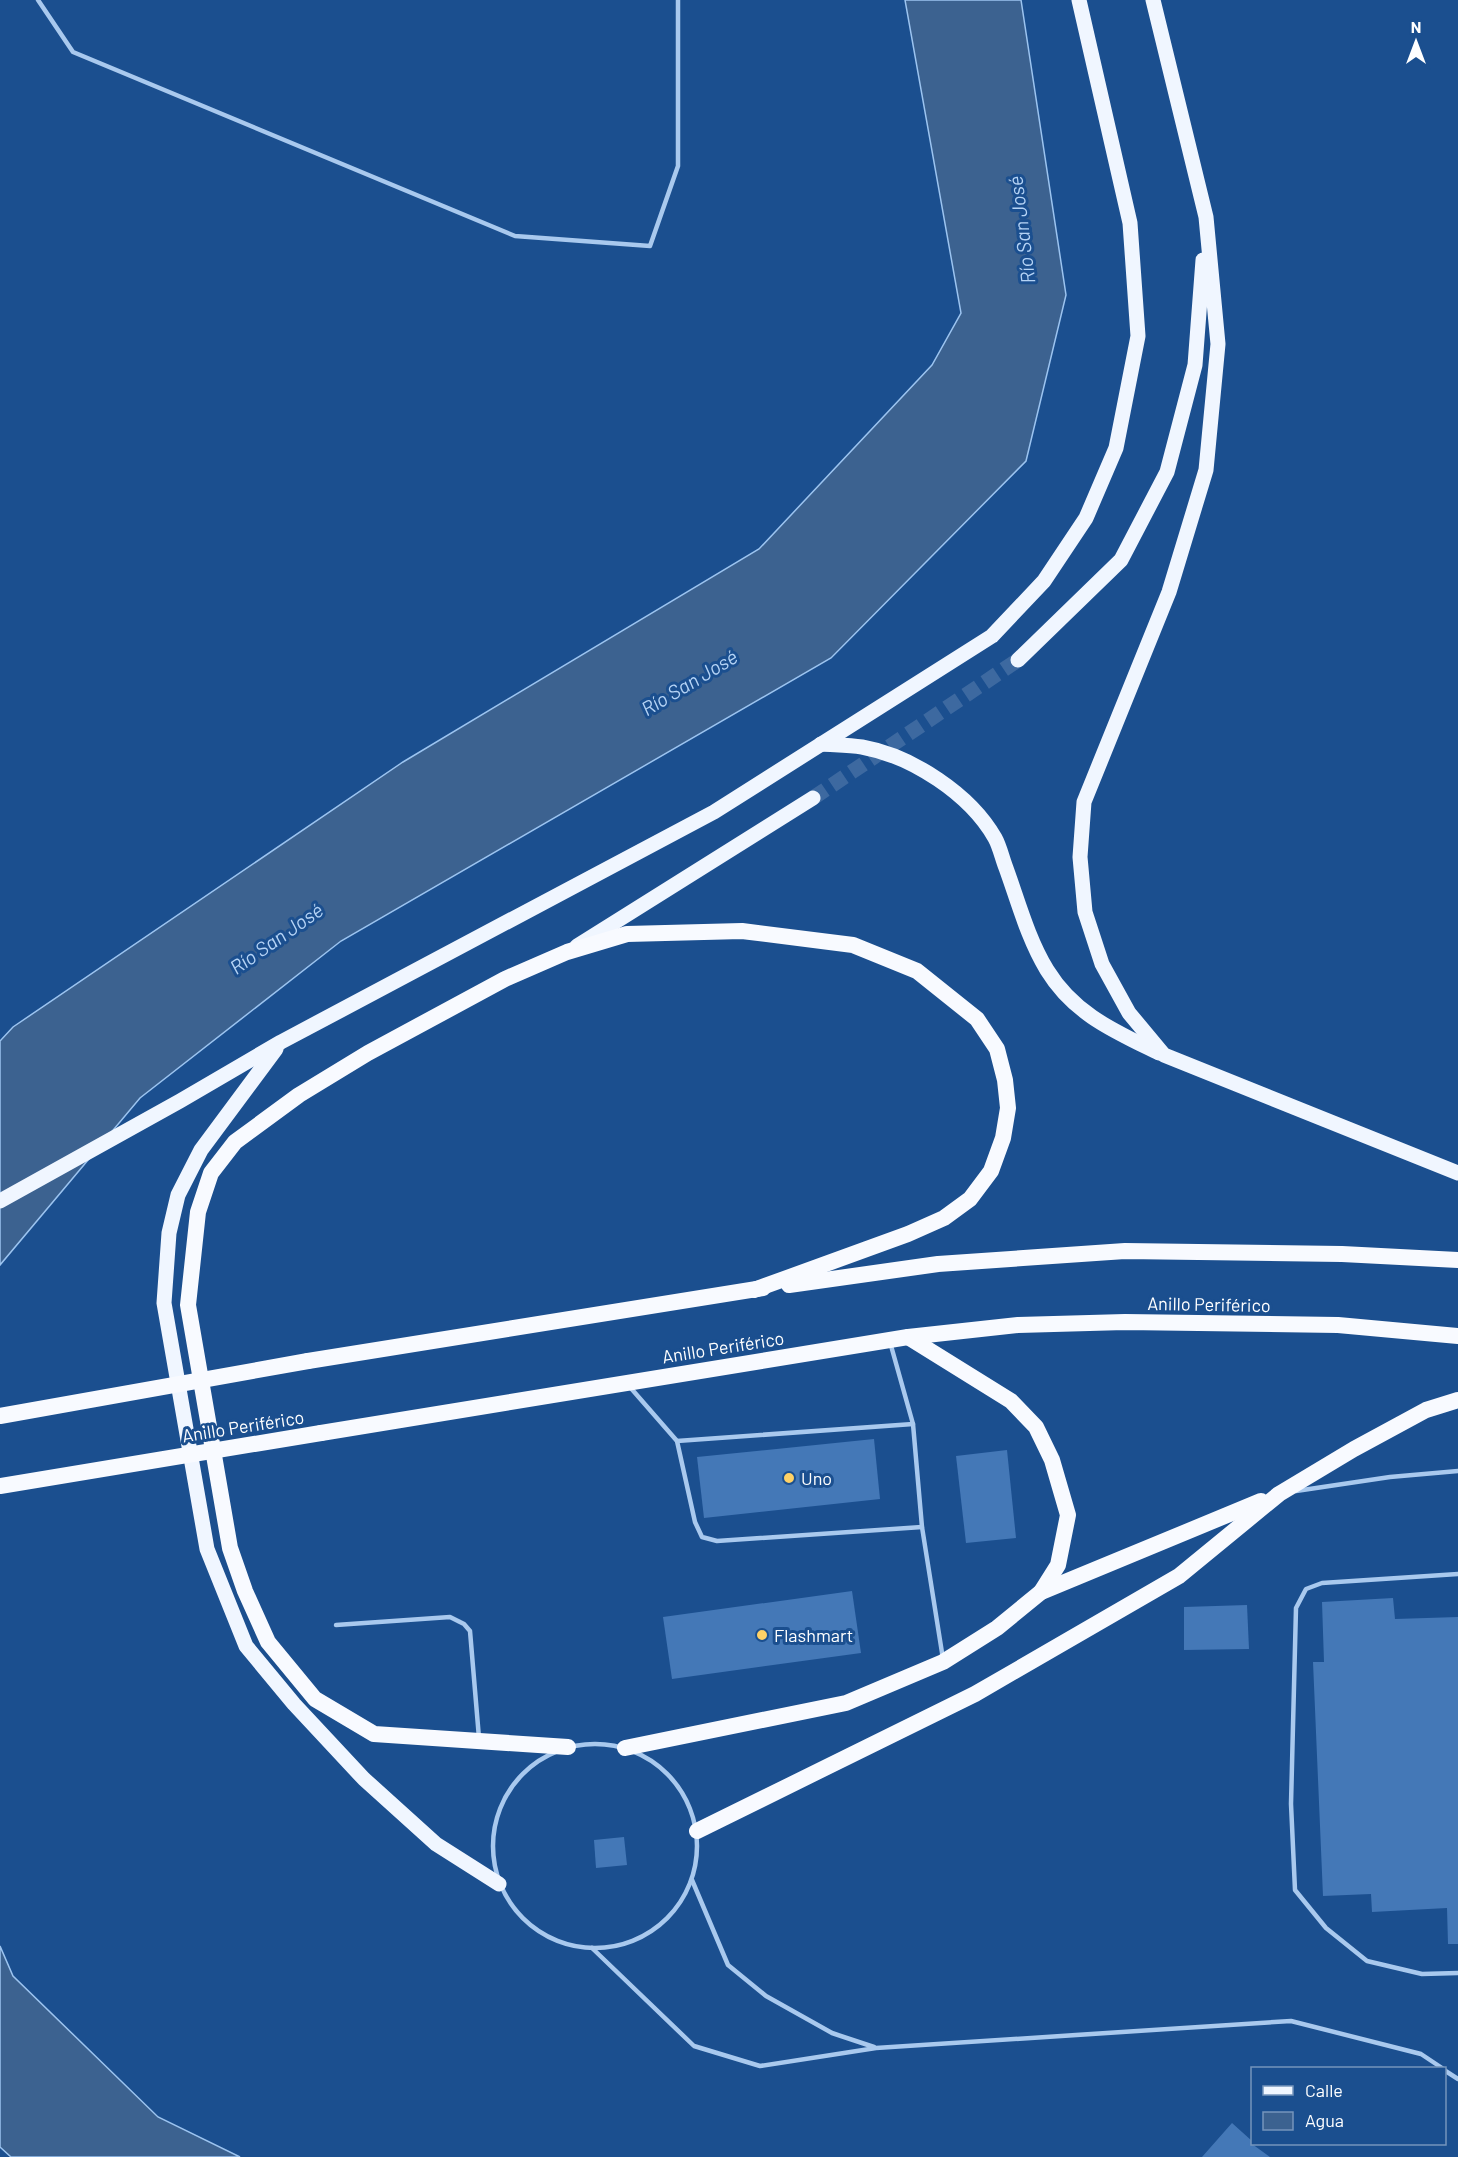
<svg xmlns="http://www.w3.org/2000/svg" width="1458" height="2157" viewBox="0 0 1458 2157" font-family="Barlow,sans-serif">
<style>
.water{fill:#3c6290;stroke:#9cc4f0;stroke-width:1.5}
.building{fill:#4478b7}
.lines{fill:none;stroke-linecap:round;stroke-linejoin:round}
.primary-tunnel{stroke:#3d69a0;stroke-width:15;stroke-dasharray:15 8;stroke-linecap:butt}
.service{stroke:#a9c9ee;stroke-width:4.5}
.primary{stroke:#f0f6ff;stroke-width:15}
.trunk{stroke:#f8faff;stroke-width:16}
.trunk-bridge{stroke:#f8faff;stroke-width:16}
.poi-dot{fill:#ffd166;stroke:#1b4f8f;stroke-width:2}
.labels{text-anchor:middle;dominant-baseline:central;stroke-width:6;stroke-linejoin:round;paint-order:stroke}
.street-label{font-size:18px;fill:#fff;stroke:#1b4f8f}
.poi-label{font-size:18px;fill:#fff;stroke:#1b4f8f;text-anchor:start}
.water-label{font-size:20px;font-style:italic;fill:#b5d3f5;stroke:#1b4f8f}
</style>
<rect width="100%" height="100%" fill="#1b4f8f"/>
<g class="water">
<polygon points="905,0 1021,0 1066,295 1026,461 831,658 341,941 140,1098 0,1265 0,1041 13,1027 403,762 759,549 932,365 961,313"/>
<polygon points="0,1946 13,1976 158,2117 240,2157 11,2157 0,2147"/>
</g>
<g class="building">
<polygon points="874,1439 880,1499 704,1518 697,1457"/>
<polygon points="1007,1450 1016,1538 966,1543 956,1456"/>
<polygon points="852,1591 861,1653 672,1679 663,1617"/>
<polygon points="1393,1598 1395,1619 1458,1617 1458,1944 1448,1944 1447,1908 1372,1912 1371,1894 1323,1896 1313,1662 1324,1662 1322,1602"/>
<polygon points="1247,1605 1249,1649 1184,1650 1184,1607"/>
<polygon points="624,1837 627,1865 596,1868 594,1840"/>
<polygon points="1232,2123 1252,2141 1252,2144 1270,2157 1202,2157"/>
</g>
<g class="lines">
<polyline class="primary-tunnel" points="813,798 1018,660"/>
<g class="service">
<polyline points="38,0 73,52 515,236 650,246 678,166 678,0"/>
<polyline points="890,1342 913,1424 922,1527 943,1659"/>
<polyline points="629,1386 677,1441 695,1522 702,1537 717,1541 922,1527"/>
<polyline points="677,1441 913,1424"/>
<polyline points="1296,1491 1390,1477 1458,1471"/>
<polyline points="1458,1574 1322,1583 1306,1589 1296,1608 1291,1804 1295,1890 1326,1928 1367,1961 1422,1974 1458,1973"/>
<polyline points="336,1625 450,1617 464,1624 470,1631 479,1738"/>
<circle cx="595" cy="1846" r="102"/>
<polyline points="692,1880 728,1965 766,1996 832,2033 874,2047"/>
<polyline points="592,1948 694,2046 760,2066 876,2048 1291,2021 1421,2054 1442,2068"/>
<polyline points="1444,2070 1458,2079"/>
</g>
<g class="primary">
<polyline points="1153,0 1206,217 1218,344 1206,470 1169,592 1084,802 1080,857 1085,912 1102,964 1129,1013 1164,1055 1458,1173"/>
<polyline points="1018,660 1121,560 1167,472 1195,365 1203,260"/>
<path d="M821 744C835 745 849 745 862 747 912 756 970 794 995 838 1000 847 1002 858 1006 868 1018 901 1028 939 1047 970 1074 1014 1114 1031 1159 1053"/>
<polyline points="577,946 813,798"/>
<polyline points="276,1049 201,1150 178,1195 169,1233 164,1303 207,1549 246,1646 294,1704 364,1779 436,1844 499,1884"/>
<polyline points="0,1201 180,1101 281,1042 714,812 992,636 1044,581 1086,518 1116,448 1138,336 1130,223 1079,0"/>
</g>
<g class="trunk">
<polyline points="789,1285 938,1264 1125,1251 1342,1254 1458,1260"/>
<polyline points="908,1337 1011,1401 1036,1427 1052,1460 1068,1515 1058,1565 1041,1592"/>
<polyline points="308,1361 763,1288"/>
<polyline points="321,1433 908,1337 1018,1325 1125,1322 1338,1325 1458,1336"/>
<polyline points="568,1747 374,1734 315,1699 268,1642 245,1591 230,1548 188,1305 198,1212 211,1173 235,1142 299,1095 368,1053 505,979 567,952 627,934 742,931 853,945 917,971 977,1019 997,1049 1005,1080 1008,1108 1003,1138 991,1171 970,1199 944,1218 908,1234 754,1290"/>
<polyline points="625,1748 846,1703 943,1662 997,1628 1041,1592 1261,1501"/>
<polyline points="697,1831 975,1694 1179,1576 1279,1494 1354,1449 1426,1410 1458,1400"/>
</g>
<g class="trunk-bridge">
<polyline points="0,1416 308,1361"/>
<polyline points="0,1486 321,1433"/>
</g>
</g>
<g class="poi-dot">
<circle cx="789" cy="1478" r="6"/>
<circle cx="762" cy="1635" r="6"/>
</g>
<g class="labels">
<g class="street-label">
<text transform="translate(1209 1304) rotate(1)">Anillo Periférico</text>
<text transform="translate(723 1347) rotate(-9)">Anillo Periférico</text>
<text transform="translate(243 1426) rotate(-9)">Anillo Periférico</text>
</g>
<g class="poi-label">
<text x="801" y="1478">Uno</text>
<text x="774" y="1635">Flashmart</text>
</g>
<g class="water-label">
<text transform="translate(1021 230) rotate(-97)">Río San José</text>
<text transform="translate(689 682) rotate(-31)">Río San José</text>
<text transform="translate(276 938) rotate(-35)">Río San José</text>
</g>
</g>
<rect x="1251" y="2067" width="195" height="78" fill="#1b4f8f" stroke="#7695bc" stroke-width="1.5"/>
<rect x="1263" y="2086" width="30" height="9" fill="#f0f6ff" stroke="#7695bc" stroke-width="1.5"/>
<text x="1305" y="2097" font-size="18" fill="#ffffff">Calle</text>
<rect x="1263" y="2112" width="30" height="18" fill="#3c6290" stroke="#7695bc" stroke-width="1.5"/>
<text x="1305" y="2127" font-size="18" fill="#ffffff">Agua</text>
<g transform="translate(1416 42)" stroke="#1b4f8f" stroke-width="4.5" paint-order="stroke">
<path d="M0-4.5L10 22L0 15L-10 22Z" fill="#ffffff"/>
<text y="-9" font-size="16" font-weight="bold" text-anchor="middle" fill="#ffffff">N</text>
</g>
</svg>
